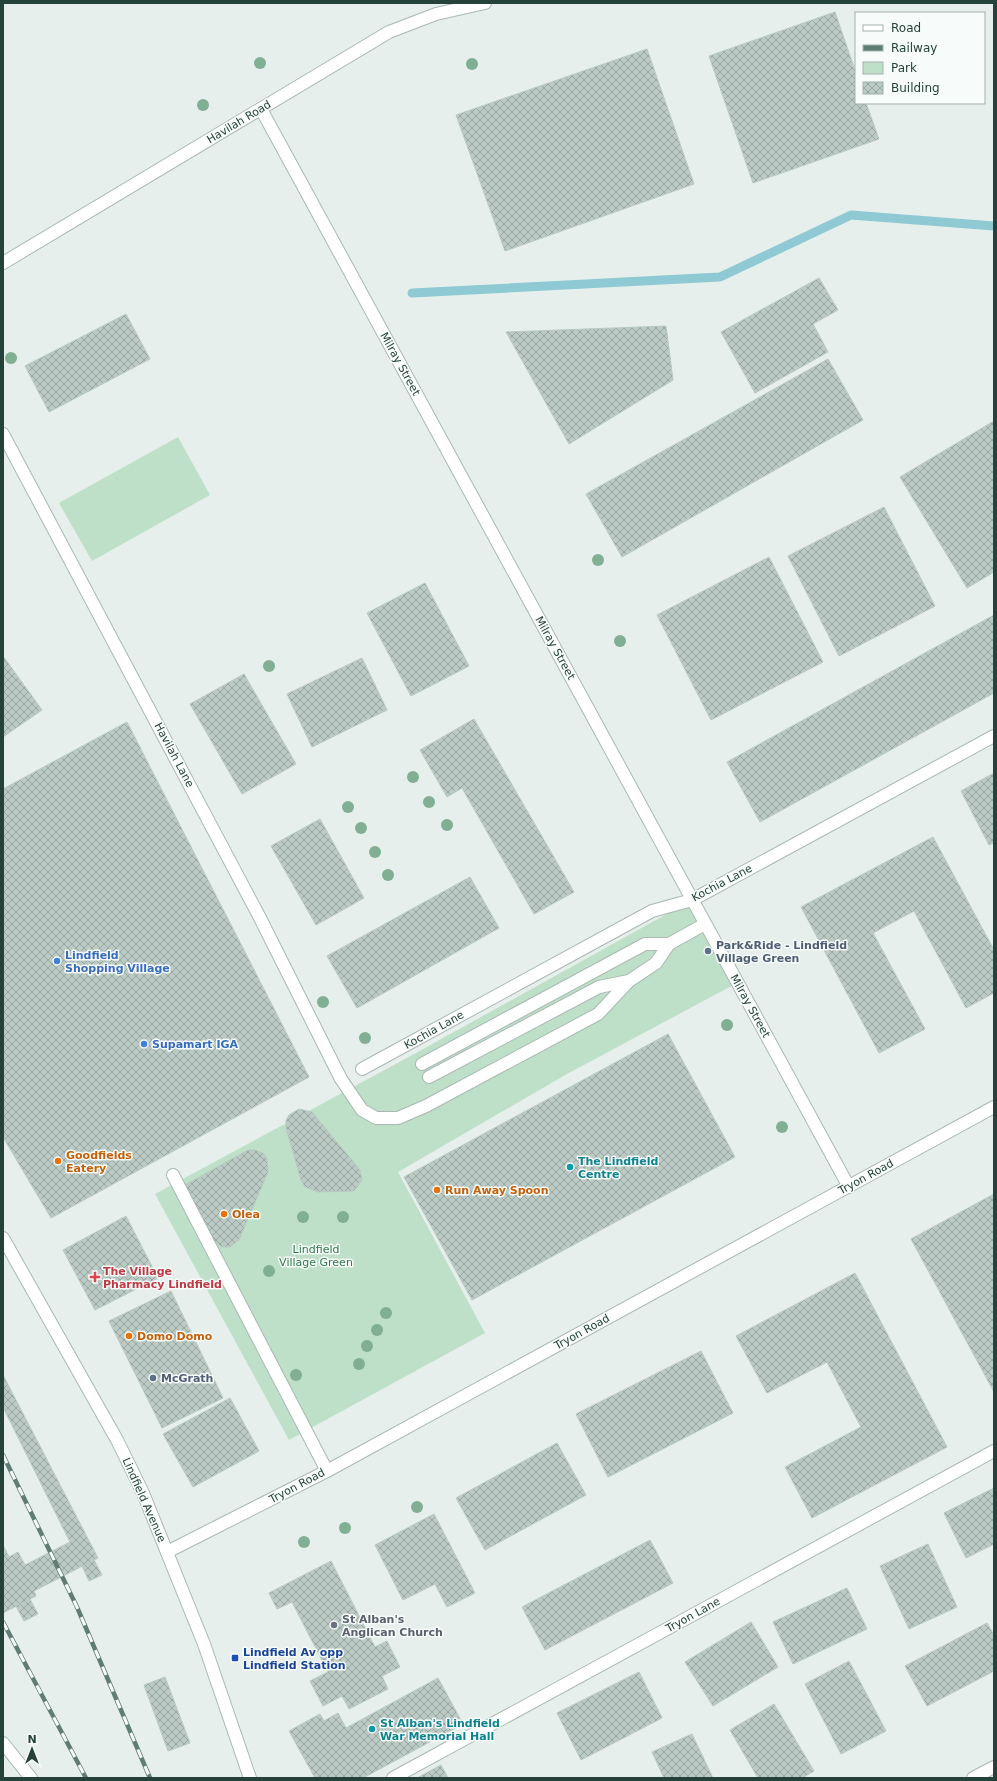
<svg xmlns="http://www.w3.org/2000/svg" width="997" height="1781" viewBox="0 0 997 1781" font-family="'DejaVu Sans',sans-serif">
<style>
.green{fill:#bfe0c8}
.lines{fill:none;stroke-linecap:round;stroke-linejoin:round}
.stream{stroke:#8ec9d4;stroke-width:9}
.building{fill:url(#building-cross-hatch);stroke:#b8c9c2}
.minor-casing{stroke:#a8b8b2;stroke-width:14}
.minor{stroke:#fff;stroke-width:12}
.rail-casing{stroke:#5f7d75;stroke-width:4.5}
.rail{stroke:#f7fbf9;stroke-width:3;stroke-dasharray:9;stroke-linecap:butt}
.tree{fill:#80af93}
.service-dot{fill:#5c6f8a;stroke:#f7fbf9;stroke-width:1.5}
.shop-dot{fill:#3f7fe0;stroke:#f7fbf9;stroke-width:1.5}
.food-dot{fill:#e8710a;stroke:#f7fbf9;stroke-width:1.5}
.culture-dot{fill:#0f9aa8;stroke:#f7fbf9;stroke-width:1.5}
.health-dot{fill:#e0444e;stroke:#f7fbf9;stroke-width:1.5}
.worship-dot{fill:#6b7280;stroke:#f7fbf9;stroke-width:1.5}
.transit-dot{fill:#1a4fb4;stroke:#f7fbf9;stroke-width:1.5}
.labels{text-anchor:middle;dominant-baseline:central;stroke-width:3;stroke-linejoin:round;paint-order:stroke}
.street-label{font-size:11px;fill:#24423a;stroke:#f7fbf9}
.service-label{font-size:11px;font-weight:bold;fill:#4e5e75;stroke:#f7fbf9;text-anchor:start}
.shop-label{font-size:11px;font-weight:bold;fill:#366cbe;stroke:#f7fbf9;text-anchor:start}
.food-label{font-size:11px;font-weight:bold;fill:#c56008;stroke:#f7fbf9;text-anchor:start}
.culture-label{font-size:11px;font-weight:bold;fill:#0d838f;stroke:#f7fbf9;text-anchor:start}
.park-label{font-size:11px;fill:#2d7a4b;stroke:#f7fbf9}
.health-label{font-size:11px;font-weight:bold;fill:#be3a42;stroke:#f7fbf9;text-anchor:start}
.worship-label{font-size:11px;font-weight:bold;fill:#5b616d;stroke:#f7fbf9;text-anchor:start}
.transit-label{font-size:11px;font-weight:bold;fill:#164399;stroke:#f7fbf9;text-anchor:start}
</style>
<defs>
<pattern id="building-cross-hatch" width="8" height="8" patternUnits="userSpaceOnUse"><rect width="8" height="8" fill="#bbcac4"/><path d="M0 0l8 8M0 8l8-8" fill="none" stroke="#98a6a0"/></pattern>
</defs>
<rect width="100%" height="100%" fill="#e6efeb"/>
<g class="green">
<polygon points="178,437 210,495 92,561 59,503"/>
<polygon points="692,900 737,983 567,1074 398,1172 485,1333 289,1440 155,1194 416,1053"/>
</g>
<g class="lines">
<polyline class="stream" points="412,293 720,277 851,215 994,226"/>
</g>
<g class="building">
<polygon points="835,12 856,73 856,103 866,103 879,139 753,183 709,56"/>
<polygon points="647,49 694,184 505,251 456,115"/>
<polygon points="819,278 838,310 813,324 828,352 755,393 721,332"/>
<polygon points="126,314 150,359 49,412 25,366"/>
<polygon points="666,326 673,380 569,444 506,332"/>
<polygon points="828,359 863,420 622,557 586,494"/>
<polygon points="994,421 994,572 967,588 900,477"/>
<polygon points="884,507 935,606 839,656 788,556"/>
<polygon points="769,557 823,662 711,720 657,615"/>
<polygon points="425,583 469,666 411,696 367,613"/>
<polygon points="994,615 994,693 760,822 727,762"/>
<polygon points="3,656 42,710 3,737"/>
<polygon points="362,658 387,710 312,747 287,694"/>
<polygon points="244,674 296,764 242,794 190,704"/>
<polygon points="474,719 574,892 534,914 462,788 447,797 420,750"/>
<polygon points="127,722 309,1077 51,1218 3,1137 3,789"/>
<polygon points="994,773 994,843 989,845 961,791"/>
<polygon points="320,819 364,898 316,925 271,846"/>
<polygon points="933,837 994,950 994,993 966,1008 914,911 873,933 925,1029 879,1053 801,907"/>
<polygon points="470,877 499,928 357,1008 327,956"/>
<polygon points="668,1034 735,1157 472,1300 404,1177"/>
<polygon points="299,1109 312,1112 360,1170 362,1180 354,1191 318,1192 305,1187 301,1180 286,1128 286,1121 289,1115"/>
<polygon points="248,1150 255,1150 263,1153 267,1159 268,1172 239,1240 230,1247 222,1247 212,1240 185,1188 185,1185"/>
<polygon points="994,1194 994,1392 911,1239"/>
<polygon points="126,1216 158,1278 95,1310 63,1250"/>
<polygon points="855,1273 947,1447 812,1518 785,1467 861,1427 827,1362 767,1393 736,1336"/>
<polygon points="171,1291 223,1398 162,1428 109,1321"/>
<polygon points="701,1351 733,1413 608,1477 576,1414"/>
<polygon points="3,1375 98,1558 34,1591 36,1596 3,1613 3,1545 9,1557 18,1552 25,1565 70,1542 3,1407"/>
<polygon points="230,1398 259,1451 193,1487 163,1434"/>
<polygon points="557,1443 586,1495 485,1550 456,1498"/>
<polygon points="994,1488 994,1544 966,1558 944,1513"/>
<polygon points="434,1514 475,1593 447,1607 435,1584 403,1600 375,1545"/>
<polygon points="650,1540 673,1583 545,1650 522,1607"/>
<polygon points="928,1544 957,1607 909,1629 880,1566"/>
<polygon points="94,1560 102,1575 89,1581 82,1566"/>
<polygon points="331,1561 375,1647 387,1641 400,1667 382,1676 388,1689 349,1709 342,1696 323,1706 310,1681 328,1672 292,1602 277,1609 269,1593"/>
<polygon points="847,1588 867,1629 793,1664 773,1622"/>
<polygon points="30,1599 38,1614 24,1621 16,1606"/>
<polygon points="751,1622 778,1667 713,1706 685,1662"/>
<polygon points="987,1623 994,1635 994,1671 927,1706 905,1666"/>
<polygon points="849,1661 886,1731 841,1754 805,1684"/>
<polygon points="639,1672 662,1718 581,1760 557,1713"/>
<polygon points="165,1677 190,1743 168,1751 144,1685"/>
<polygon points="438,1678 463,1724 363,1778 315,1778 289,1731 320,1714 324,1721 338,1713 346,1728"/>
<polygon points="774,1704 814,1771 802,1778 758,1778 730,1730"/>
<polygon points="692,1734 713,1778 664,1778 652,1752"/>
<polygon points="441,1765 448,1778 417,1778"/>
</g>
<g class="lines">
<g class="minor-casing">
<g id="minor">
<polyline points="261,109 849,1187"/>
<polyline points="3,263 389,32 436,14 485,3"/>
<polyline points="3,434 259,916 341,1079 362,1110 376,1118 398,1118 426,1106 598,1014 629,981 656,963 669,944 705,924"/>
<polyline points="422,1064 645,944 669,944"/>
<polyline points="362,1069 652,911 692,900 994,736"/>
<polyline points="429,1077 599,987 629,981"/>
<polyline points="173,1175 327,1471"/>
<polyline points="3,1238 117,1440 143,1493 204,1644 250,1778"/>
<polyline points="167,1552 327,1471 994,1107"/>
<polyline points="3,1743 31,1778"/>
<polyline points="393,1778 994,1451"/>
<polyline points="973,1778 994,1767"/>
</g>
</g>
<use href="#minor" class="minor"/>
<g class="rail-casing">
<g id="rail">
<polyline points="3,1455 77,1607 150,1778"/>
<polyline points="3,1622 86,1778"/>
</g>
</g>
<use href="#rail" class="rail"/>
</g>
<g class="tree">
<circle cx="260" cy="63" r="6"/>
<circle cx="472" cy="64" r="6"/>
<circle cx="203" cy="105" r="6"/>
<circle cx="11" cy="358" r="6"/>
<circle cx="598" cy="560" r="6"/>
<circle cx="620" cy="641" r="6"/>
<circle cx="269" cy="666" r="6"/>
<circle cx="413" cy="777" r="6"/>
<circle cx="429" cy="802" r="6"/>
<circle cx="348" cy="807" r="6"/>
<circle cx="447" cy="825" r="6"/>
<circle cx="361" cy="828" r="6"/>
<circle cx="375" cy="852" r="6"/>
<circle cx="388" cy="875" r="6"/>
<circle cx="323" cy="1002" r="6"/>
<circle cx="727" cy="1025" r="6"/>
<circle cx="365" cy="1038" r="6"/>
<circle cx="782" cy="1127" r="6"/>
<circle cx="303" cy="1217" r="6"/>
<circle cx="343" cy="1217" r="6"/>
<circle cx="269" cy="1271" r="6"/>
<circle cx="386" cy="1313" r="6"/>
<circle cx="377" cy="1330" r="6"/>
<circle cx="367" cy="1346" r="6"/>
<circle cx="359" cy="1364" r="6"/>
<circle cx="296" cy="1375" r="6"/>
<circle cx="417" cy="1507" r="6"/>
<circle cx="345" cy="1528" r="6"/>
<circle cx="304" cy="1542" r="6"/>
</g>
<g class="service-dot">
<circle cx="708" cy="951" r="4"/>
<circle cx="153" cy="1378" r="4"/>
</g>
<g class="shop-dot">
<circle cx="57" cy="961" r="4"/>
<circle cx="144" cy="1044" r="4"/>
</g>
<g class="food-dot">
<circle cx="58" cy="1161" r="4"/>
<circle cx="437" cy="1190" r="4"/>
<circle cx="224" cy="1214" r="4"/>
<circle cx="129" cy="1336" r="4"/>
</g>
<g class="culture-dot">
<circle cx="570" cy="1167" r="4"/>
<circle cx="372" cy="1729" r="4"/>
</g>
<path class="health-dot" d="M93 1271h4v4h4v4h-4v4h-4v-4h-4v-4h4z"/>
<circle class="worship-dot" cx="334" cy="1625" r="4"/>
<rect class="transit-dot" x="231" y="1654" width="8" height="8" rx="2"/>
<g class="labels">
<g class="street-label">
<text transform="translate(239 122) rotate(-31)">Havilah Road</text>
<text transform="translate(400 364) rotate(61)">Milray Street</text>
<text transform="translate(555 648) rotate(61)">Milray Street</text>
<text transform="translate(174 755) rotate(62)">Havilah Lane</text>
<text transform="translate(722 883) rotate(-28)">Kochia Lane</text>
<text transform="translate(750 1006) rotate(61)">Milray Street</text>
<text transform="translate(434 1030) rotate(-29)">Kochia Lane</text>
<text transform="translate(866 1177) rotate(-29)">Tryon Road</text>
<text transform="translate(582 1332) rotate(-29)">Tryon Road</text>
<text transform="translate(297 1486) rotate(-28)">Tryon Road</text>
<text transform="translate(144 1500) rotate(66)">Lindfield Avenue</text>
<text transform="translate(693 1615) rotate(-29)">Tryon Lane</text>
</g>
<g class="service-label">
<text x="716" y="945">Park&amp;Ride - Lindfield<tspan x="716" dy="13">Village Green</tspan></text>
<text x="161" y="1378">McGrath</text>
</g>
<g class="shop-label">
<text x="65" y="955">Lindfield<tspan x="65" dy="13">Shopping Village</tspan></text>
<text x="152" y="1044">Supamart IGA</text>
</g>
<g class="food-label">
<text x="66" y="1155">Goodfields<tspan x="66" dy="13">Eatery</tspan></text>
<text x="445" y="1190">Run Away Spoon</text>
<text x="232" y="1214">Olea</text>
<text x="137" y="1336">Domo Domo</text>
</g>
<g class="culture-label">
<text x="578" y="1161">The Lindfield<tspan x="578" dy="13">Centre</tspan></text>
<text x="380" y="1723">St Alban's Lindfield<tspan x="380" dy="13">War Memorial Hall</tspan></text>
</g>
<g class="park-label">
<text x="316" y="1249">Lindfield<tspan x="316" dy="13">Village Green</tspan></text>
</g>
<g class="health-label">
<text x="103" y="1271">The Village<tspan x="103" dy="13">Pharmacy Lindfield</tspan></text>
</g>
<g class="worship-label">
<text x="342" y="1619">St Alban's<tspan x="342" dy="13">Anglican Church</tspan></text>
</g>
<g class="transit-label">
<text x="243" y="1652">Lindfield Av opp<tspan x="243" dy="13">Lindfield Station</tspan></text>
</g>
</g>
<rect width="997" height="1781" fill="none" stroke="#24423a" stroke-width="8"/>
<rect x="855" y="12" width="130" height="92" fill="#f7fbf9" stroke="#a3b1ad"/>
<rect x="863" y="25" width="20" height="6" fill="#ffffff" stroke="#a3b1ad"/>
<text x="891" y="32" font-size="12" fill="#24423a">Road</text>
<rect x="863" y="45" width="20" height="6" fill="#5f7d75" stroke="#a3b1ad"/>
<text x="891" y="52" font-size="12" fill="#24423a">Railway</text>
<rect x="863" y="62" width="20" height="12" fill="#bfe0c8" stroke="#a3b1ad"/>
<text x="891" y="72" font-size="12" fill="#24423a">Park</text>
<rect x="863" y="82" width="20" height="12" fill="url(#building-cross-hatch)" stroke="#a3b1ad"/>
<text x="891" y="92" font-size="12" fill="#24423a">Building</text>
<g transform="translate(32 1749)" stroke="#f7fbf9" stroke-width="3" paint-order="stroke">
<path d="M0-3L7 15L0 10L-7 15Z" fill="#24423a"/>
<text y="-6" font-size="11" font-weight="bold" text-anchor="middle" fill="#24423a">N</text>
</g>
</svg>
